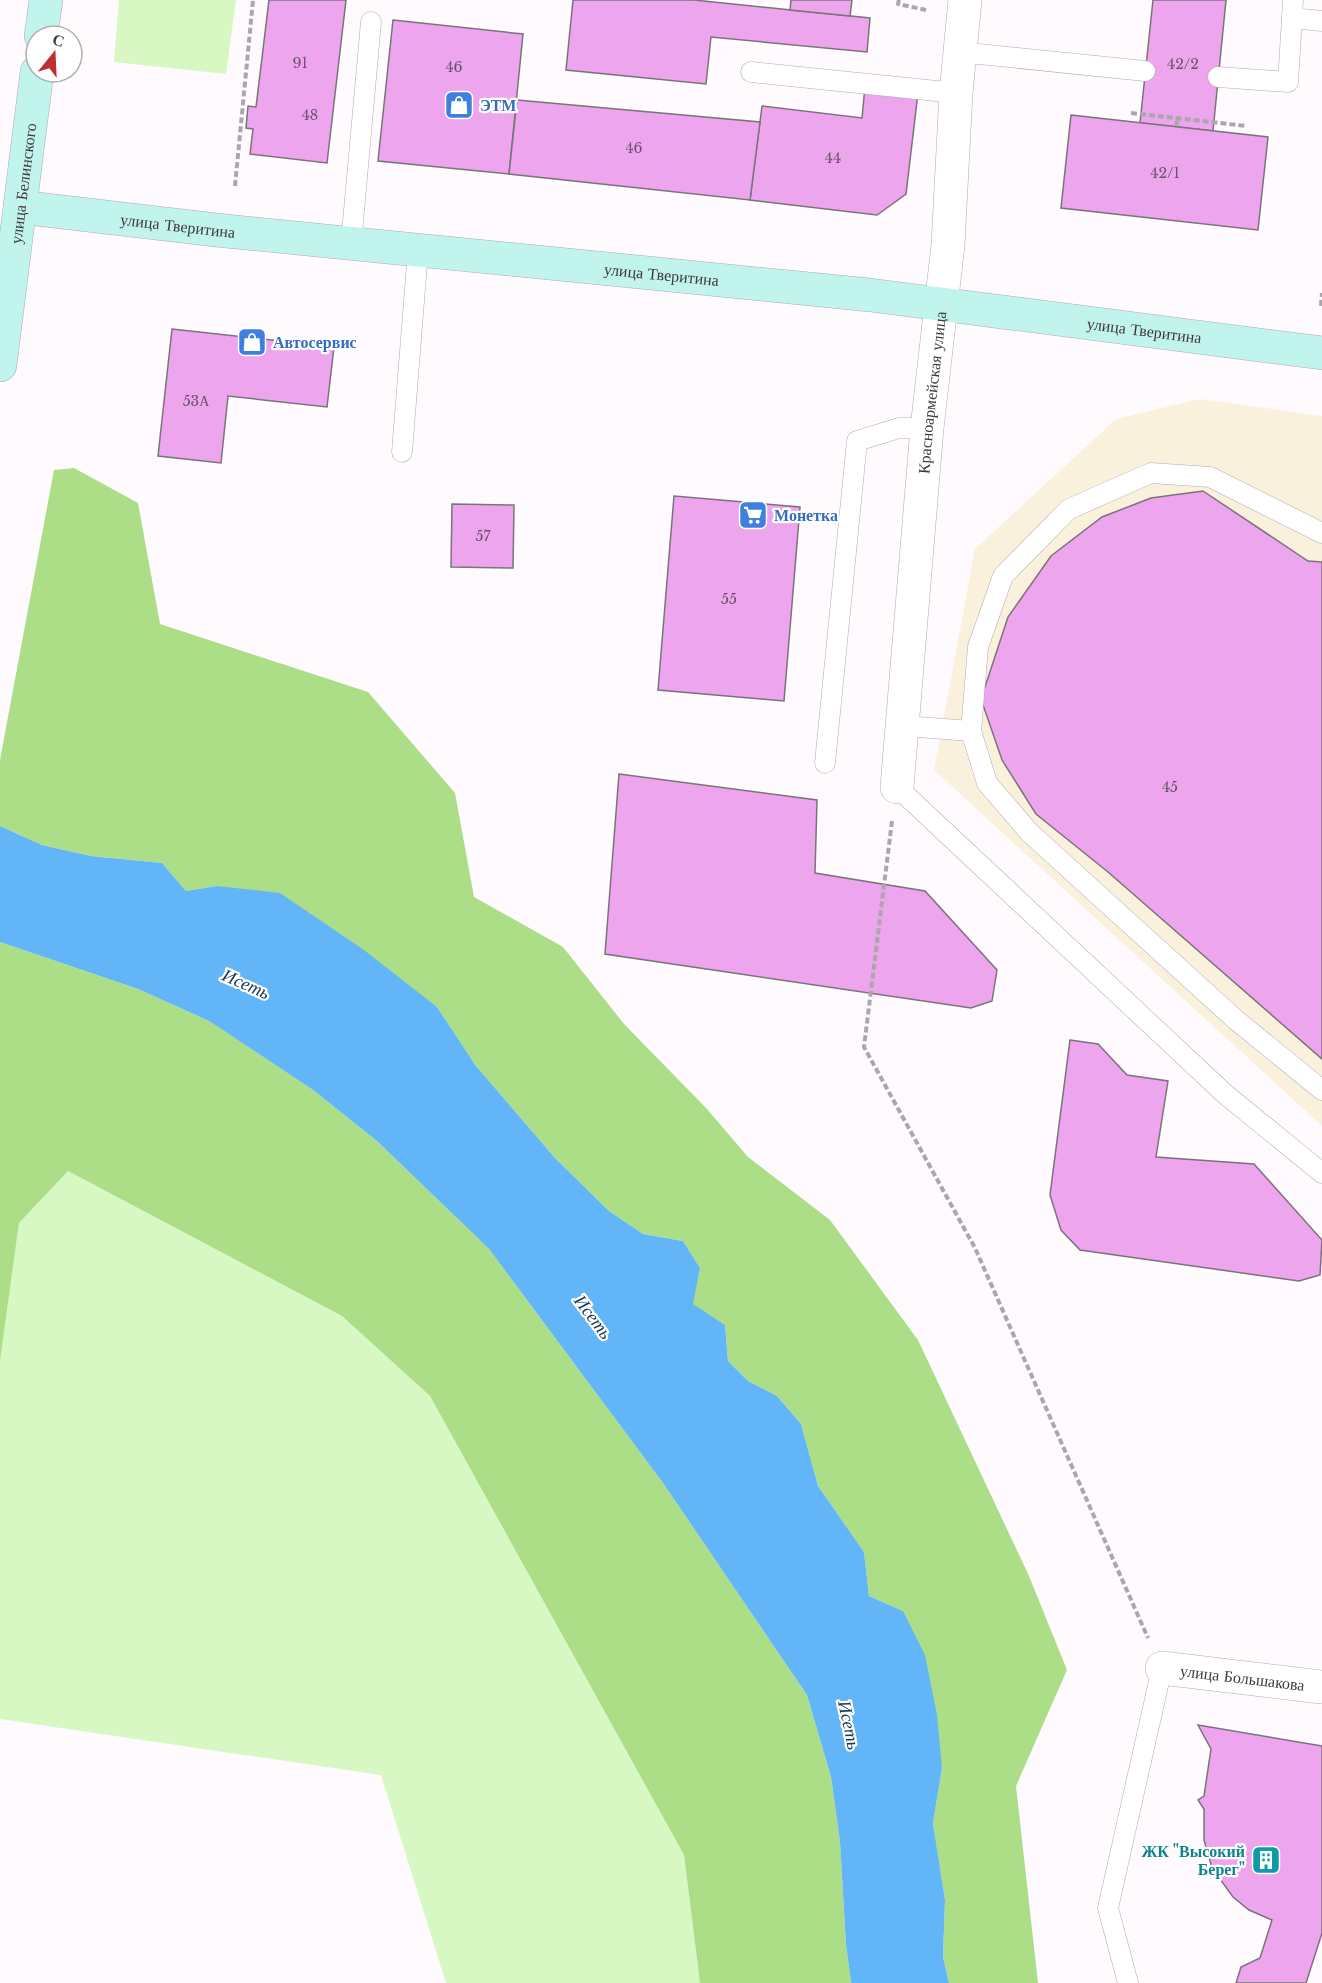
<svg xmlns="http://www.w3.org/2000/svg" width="1322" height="1983" viewBox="0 0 1322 1983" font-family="'Libre Baskerville',serif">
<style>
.commercial{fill:#faf1dc}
.green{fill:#d8f8c3}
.forest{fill:#abde87}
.water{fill:#62b6f8}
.building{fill:#eda5ed;stroke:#7b737b;stroke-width:1.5}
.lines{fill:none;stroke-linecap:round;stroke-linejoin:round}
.lane-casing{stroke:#b2a9b1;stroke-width:21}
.street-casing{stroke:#b2a9b1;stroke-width:34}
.secondary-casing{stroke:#b2a9b1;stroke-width:34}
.path{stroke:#aaa6aa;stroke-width:4;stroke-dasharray:6 3;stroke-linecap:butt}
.lane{stroke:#fff;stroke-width:20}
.street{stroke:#fff;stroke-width:33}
.secondary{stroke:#c2f4ee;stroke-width:33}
.labels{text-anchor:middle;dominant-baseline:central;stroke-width:4.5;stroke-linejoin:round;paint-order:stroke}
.number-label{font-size:14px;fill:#695469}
.shop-label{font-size:16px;font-weight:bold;fill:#366cbe;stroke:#fff;text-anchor:start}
.street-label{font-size:16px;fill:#3d393d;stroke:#fff}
.culture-label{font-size:16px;font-weight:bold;fill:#0d838f;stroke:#fff;text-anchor:end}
.water-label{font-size:18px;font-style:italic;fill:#143752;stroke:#fff}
</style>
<rect width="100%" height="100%" fill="#fefafe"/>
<polygon class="commercial" points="1200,399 1322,416 1322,1126 934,770 975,549 1116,419"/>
<g class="green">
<polygon points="119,0 236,0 226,74 114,62"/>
<polygon points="68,1171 342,1316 430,1396 684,1855 700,1983 446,1983 381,1775 0,1719 0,1361 19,1223"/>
</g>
<g class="forest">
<polygon points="74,468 138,503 160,624 368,692 455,793 474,897 563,947 624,1024 707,1109 748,1157 830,1220 918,1340 1029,1576 1067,1670 1016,1786 1038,1983 949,1983 943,1957 945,1900 933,1823 942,1768 903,1611 869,1596 864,1552 818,1486 801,1424 777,1396 748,1381 728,1361 725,1325 692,1304 700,1268 683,1241 643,1234 609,1211 555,1158 476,1066 437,1007 217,886 186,891 162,863 91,856 42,845 0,826 0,760 54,470"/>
<polygon points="0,942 138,989 209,1021 313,1090 377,1141 489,1249 663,1483 807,1695 831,1777 840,1842 846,1945 851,1983 700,1983 684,1855 430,1396 342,1316 68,1171 19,1223 0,1361"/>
</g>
<polygon class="water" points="0,826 42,845 91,856 162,863 186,891 217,886 280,893 364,950 437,1007 476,1066 555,1158 609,1211 643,1234 683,1241 700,1268 693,1304 725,1325 728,1361 748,1381 777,1396 801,1424 818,1486 864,1552 869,1596 903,1611 925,1655 937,1715 942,1768 933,1823 945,1900 943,1957 949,1983 851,1983 846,1945 840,1842 831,1777 807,1695 663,1483 489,1249 377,1141 313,1090 209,1021 138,989 0,942"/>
<g class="building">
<polygon points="269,0 346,0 327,163 250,154 253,129 246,128 248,106 256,107"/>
<polygon points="573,0 694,0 870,18 867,52 711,37 706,84 566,70"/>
<polygon points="791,0 852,0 850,16 790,10"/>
<polygon points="1153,0 1226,0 1213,131 1140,123"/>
<polygon points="393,20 523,34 509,174 378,161"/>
<polygon points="865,86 918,93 906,194 877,215 750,200 762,106 862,118"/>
<polygon points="517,100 760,122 750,200 509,174"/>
<polygon points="1071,115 1268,137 1258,230 1061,208"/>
<polygon points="172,329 334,347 327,407 228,396 221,463 158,456"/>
<polygon points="1203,491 1308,561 1322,562 1322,1059 1108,872 1036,814 1002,760 981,699 1008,617 1051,556 1102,517 1151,498"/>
<polygon points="674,496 800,507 784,701 658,690"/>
<polygon points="452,504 514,505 513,568 451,567"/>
<polygon points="619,774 817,800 815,873 925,891 997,970 992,1001 971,1008 605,954"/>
<polygon points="1070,1040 1098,1044 1127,1075 1168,1081 1156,1157 1254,1164 1322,1240 1320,1275 1299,1281 1080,1250 1061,1230 1050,1195"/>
<polygon points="1198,1725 1322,1746 1322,1933 1306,1983 1236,1983 1241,1967 1260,1958 1272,1920 1249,1910 1233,1897 1212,1868 1204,1840 1204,1809 1198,1800 1204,1796 1211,1749"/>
</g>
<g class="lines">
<g class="lane-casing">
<g id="lane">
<polyline points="1293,0 1292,18 1322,21"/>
<polyline points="959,52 1145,71"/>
<polyline points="751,72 956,93"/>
<polyline points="1218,77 1288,82 1292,18"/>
<polyline points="351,244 371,22"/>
<polyline points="402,452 418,251"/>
<polyline points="904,726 971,731 987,783 1030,833 1236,1020 1322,1090"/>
<polyline points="971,731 978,647 1003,576 1069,509 1151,473 1210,477 1322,533"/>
<polyline points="825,763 857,441 899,428 927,428"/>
<polyline points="897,787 1225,1094 1322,1173"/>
<polyline points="1128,1983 1108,1908 1162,1668"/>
</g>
</g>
<g class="street-casing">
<g id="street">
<path id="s1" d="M897 787 927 428 948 245 956 93 965 0"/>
<path id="s2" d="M1162 1668 1322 1687"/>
</g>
</g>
<g class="secondary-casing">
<g id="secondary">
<polyline points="41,36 46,0"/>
<path id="s3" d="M20 207 216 230 870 295 1322 353"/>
<path id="s4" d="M0 365 37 72"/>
</g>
</g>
<g class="path">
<polyline points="899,0 898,4 926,10"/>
<polyline points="1131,113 1246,126"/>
<polyline points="1176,126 1178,118"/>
<polyline points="235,186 253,0"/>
<polyline points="1321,306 1322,293"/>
<polyline points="892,821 864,1047 975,1248 1148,1638"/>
</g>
<use href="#lane" class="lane"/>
<use href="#street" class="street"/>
<use href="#secondary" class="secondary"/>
</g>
<defs>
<g id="shop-square" transform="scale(1.5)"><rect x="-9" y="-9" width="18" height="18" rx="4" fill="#3f7fe0" stroke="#fff"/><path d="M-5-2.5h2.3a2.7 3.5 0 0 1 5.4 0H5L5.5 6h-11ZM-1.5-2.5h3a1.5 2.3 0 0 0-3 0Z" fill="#fff"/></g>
<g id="supermarket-square" transform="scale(1.5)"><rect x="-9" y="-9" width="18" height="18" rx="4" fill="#3f7fe0" stroke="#fff"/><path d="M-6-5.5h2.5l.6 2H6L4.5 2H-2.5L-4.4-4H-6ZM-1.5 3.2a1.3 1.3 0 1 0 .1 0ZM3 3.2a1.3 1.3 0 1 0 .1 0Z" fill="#fff"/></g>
<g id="building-square" transform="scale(1.5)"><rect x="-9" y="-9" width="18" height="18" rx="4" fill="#0f9aa8" stroke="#fff"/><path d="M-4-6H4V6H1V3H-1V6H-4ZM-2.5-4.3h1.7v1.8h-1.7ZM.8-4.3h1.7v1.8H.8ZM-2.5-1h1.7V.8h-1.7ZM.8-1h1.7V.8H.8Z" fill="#fff"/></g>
</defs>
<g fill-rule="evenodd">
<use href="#shop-square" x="459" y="105"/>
<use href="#shop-square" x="252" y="342"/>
<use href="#supermarket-square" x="753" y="515"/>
<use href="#building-square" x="1266" y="1860"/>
</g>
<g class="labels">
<g class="number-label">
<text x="300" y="63">91</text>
<text x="1183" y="64">42/2</text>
<text x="454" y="67">46</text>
<text x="310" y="115">48</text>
<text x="634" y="148">46</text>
<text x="833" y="158">44</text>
<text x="1165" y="173">42/1</text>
<text x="196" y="401">53А</text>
<text x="483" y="536">57</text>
<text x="729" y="599">55</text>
<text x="1170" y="787">45</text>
</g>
<g class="shop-label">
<text x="480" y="105">ЭТМ</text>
<text x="273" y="342">Автосервис</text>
<text x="774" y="515">Монетка</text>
</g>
<g class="street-label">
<text stroke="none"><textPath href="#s4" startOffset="183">улица Белинского</textPath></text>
<text stroke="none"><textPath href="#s3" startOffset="159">улица Тверитина</textPath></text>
<text stroke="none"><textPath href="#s3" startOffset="645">улица Тверитина</textPath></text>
<text stroke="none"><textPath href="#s3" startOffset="1131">улица Тверитина</textPath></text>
<text stroke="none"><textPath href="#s1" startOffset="396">Красноармейская улица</textPath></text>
<text stroke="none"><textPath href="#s2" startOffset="81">улица Большакова</textPath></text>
</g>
<g class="culture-label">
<text x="1245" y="1851">ЖК "Высокий<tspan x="1245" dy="18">Берег"</tspan></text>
</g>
<g class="water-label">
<text transform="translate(246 984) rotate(24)">Исеть</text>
<text transform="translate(593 1317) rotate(53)">Исеть</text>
<text transform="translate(849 1725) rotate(78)">Исеть</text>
</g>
</g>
<g transform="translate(54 54) rotate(18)"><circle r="28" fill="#ffffff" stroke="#b1b0b1" stroke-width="1.5"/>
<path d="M0-4.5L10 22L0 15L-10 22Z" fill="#bf2f32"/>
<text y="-9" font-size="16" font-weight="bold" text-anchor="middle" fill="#3d393d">С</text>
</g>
</svg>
